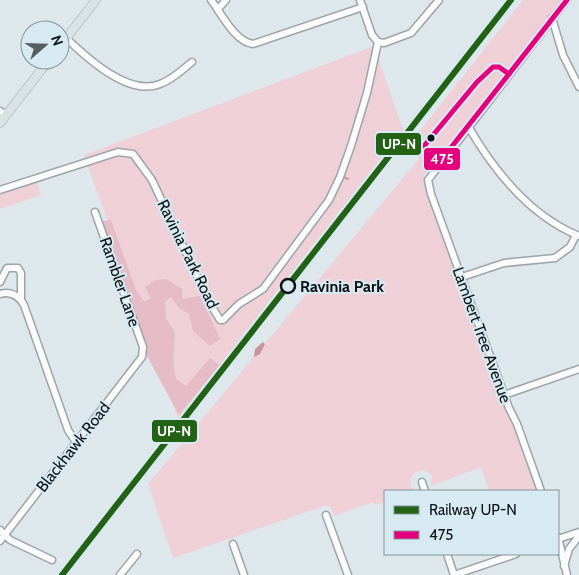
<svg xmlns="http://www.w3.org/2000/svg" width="579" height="575" viewBox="0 0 579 575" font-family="Cabin,sans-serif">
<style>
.green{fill:#efd0d7}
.forest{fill:#e5bcc5}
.water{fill:#ca949f}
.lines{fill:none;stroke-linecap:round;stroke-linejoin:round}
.stream{stroke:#ca949f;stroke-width:2}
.minor-casing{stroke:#9da5a9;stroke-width:9}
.major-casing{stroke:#bec2c4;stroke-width:10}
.minor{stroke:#fafbfc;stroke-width:6}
.major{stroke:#d8e3e6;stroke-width:8}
.bus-1-casing{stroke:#d7eaf2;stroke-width:9}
.bus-1{stroke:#e5007d;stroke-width:5}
.rail-1-casing{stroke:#d7eaf2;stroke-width:10}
.rail-1{stroke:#236214;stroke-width:6}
.bus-dot{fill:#0c1215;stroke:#d7eaf2;stroke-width:2}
.stop-dot{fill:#d7eaf2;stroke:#0c1215;stroke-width:2.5}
.labels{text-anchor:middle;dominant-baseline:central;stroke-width:4;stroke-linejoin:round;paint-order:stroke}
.street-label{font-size:16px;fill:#0c1215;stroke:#d7eaf2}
.stop-label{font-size:16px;font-weight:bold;fill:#0c1215;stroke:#d7eaf2;text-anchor:start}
.line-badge{stroke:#d7eaf2;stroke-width:2}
.badge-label{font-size:14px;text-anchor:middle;font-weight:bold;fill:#fff}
</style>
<rect width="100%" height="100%" fill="#dde7ec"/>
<g class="green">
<polygon points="523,0 562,0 424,175 537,491 489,491 481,467 431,486 432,476 425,470 415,472 411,479 411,487 415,491 385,491 385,502 374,505 373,502 334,516 331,507 324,506 173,558 148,484 419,159 412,141"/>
<polygon points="374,46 403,130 178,418 84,155"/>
<polygon points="37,182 41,195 0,209 0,195"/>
</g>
<polygon class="forest" points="111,220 136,290 144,301 151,299 145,287 156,280 166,279 182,289 182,299 200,296 220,339 210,346 193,331 189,314 179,308 171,297 165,302 166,318 175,333 173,360 176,379 186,386 210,358 220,365 179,415 147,356 102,221"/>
<polygon class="water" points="263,342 265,344 260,354 254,357 255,349"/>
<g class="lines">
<polyline class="stream" points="343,177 348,179"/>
<g class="minor-casing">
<g id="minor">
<path d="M211 0C221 13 235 42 253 44L363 7"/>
<polyline points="360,0 372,35 378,42"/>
<polyline points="218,9 226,0"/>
<polyline points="552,18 563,55 579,87"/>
<path d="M66 38C87 58 129 97 160 84 172 80 182 70 192 62"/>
<polyline points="378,42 384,43 411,33 439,0"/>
<polyline points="0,111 6,115"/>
<path d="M468 126C494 171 530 216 579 236"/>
<polyline points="0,190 118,152 133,154 152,180 209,302 220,320 223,320 239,304 263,289 329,200 340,177 351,146 367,93 378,42"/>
<polyline points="462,277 504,263 555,258 570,247 576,235"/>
<polyline points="0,282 7,268 18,268 21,273 21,299"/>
<path d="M0 294C11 291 19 296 24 305L68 430 76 442"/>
<polyline points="504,395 579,369"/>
<polyline points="422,482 425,491"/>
<polyline points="541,491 517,424 509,408 431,194 428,180 567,0"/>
<polyline points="326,515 348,575"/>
<polyline points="0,530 10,540 52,560"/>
<polyline points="558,537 567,575"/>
<polyline points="558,539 579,532"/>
<polyline points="0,541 142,357 143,347 95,212"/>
<polyline points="233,544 244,575"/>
<polyline points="447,554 454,575"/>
<polyline points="564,566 569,549 579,536"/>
<polyline points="120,575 137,554"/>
<polyline points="454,575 516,554"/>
</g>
</g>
<g class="major-casing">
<g id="major">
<polyline points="60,46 96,0"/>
<polyline points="0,123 49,60"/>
</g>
</g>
<use href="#minor" class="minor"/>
<use href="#major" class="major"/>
<g class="bus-1-casing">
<g id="bus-1">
<polygon points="493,67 499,67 509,74 442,159 424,146 477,82"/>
<polyline points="509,74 567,0"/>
</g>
</g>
<use href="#bus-1" class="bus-1"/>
<g class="rail-1-casing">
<polyline id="rail-1" points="62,575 511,0"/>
</g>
<use href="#rail-1" class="rail-1"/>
</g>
<circle class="bus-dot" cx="431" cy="138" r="4.5"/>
<circle class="stop-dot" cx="288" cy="286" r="7"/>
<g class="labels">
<g class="street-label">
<text transform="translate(188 254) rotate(64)">Ravinia Park Road</text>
<text transform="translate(120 282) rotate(71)">Rambler Lane</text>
<text transform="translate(482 335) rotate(70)">Lambert Tree Avenue</text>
<text transform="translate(73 447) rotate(-52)">Blackhawk Road</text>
</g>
<g class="stop-label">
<text x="300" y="286">Ravinia Park</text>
</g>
</g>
<g class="line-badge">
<rect x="375" y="132" width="47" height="24" rx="5" fill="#236214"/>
<rect x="423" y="147" width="38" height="24" rx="5" fill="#e5007d"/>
<rect x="151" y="419" width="47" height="24" rx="5" fill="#236214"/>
</g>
<g class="badge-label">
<text x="399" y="149">UP-N</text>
<text x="442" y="164">475</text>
<text x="174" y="436">UP-N</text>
</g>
<rect x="384" y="490" width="175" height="65" fill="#d7eaf2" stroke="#86949a"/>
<rect x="394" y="506" width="25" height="8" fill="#236214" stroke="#86949a"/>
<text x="429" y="515" font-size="15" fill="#0c1215">Railway UP-N</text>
<rect x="394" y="531" width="25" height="8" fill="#e5007d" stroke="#86949a"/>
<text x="429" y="540" font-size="15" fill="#0c1215">475</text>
<g transform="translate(45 45) rotate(70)"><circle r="24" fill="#d7eaf2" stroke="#86949a"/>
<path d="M0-4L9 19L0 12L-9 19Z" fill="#555d60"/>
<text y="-8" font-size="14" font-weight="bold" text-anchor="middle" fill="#0c1215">N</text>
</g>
</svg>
